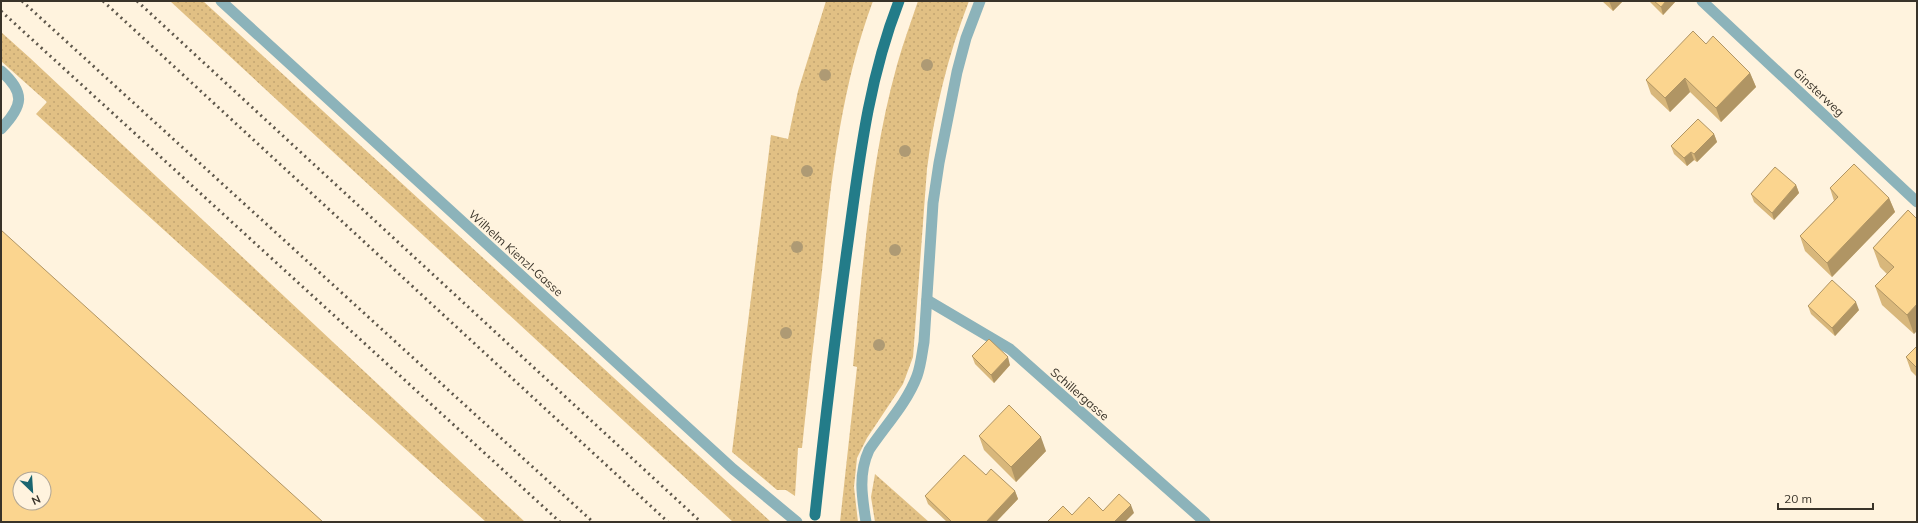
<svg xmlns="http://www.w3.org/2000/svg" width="1918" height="523" viewBox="0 0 1918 523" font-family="Mulish,sans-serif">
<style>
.grass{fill:url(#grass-dots)}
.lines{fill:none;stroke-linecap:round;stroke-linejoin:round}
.service{stroke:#8cb3ba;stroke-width:11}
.minor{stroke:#8cb3ba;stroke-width:11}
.primary{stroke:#237c89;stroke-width:11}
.rail{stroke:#5e574b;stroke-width:3;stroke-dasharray:2 4;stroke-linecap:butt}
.tree{fill:#ae9a74}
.wall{fill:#d8b77b}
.shaded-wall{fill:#b09564}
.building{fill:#fbd58f;stroke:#b09564;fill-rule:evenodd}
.labels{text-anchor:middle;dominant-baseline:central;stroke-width:3;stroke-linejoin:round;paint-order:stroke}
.street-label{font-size:12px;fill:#393329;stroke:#fff3de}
</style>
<defs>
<pattern id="grass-dots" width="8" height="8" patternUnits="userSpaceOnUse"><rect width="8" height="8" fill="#e1c084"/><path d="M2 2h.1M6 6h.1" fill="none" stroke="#c2a572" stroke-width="1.8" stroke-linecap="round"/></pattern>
</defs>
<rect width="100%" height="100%" fill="#fff3de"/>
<g class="grass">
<polygon points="170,1 203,1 771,522 733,522"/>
<path d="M826 1H873C841 87 831 180 822 271 815 330 808 389 802 448H798L795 496 786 490H777L732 452 771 135 788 139 798 91Z"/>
<path d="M918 1H969C948 55 934 112 927 169L913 357 903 384 867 438 857 458 854 487 858 522H840L857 367 853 366C863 266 870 162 897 65 903 43 911 22 918 1Z"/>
<polygon points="1,32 30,58 525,522 486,522 36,114 47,102 1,61"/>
<polygon points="875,474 929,522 875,522 871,497"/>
</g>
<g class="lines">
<g class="service">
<polyline points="221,1 733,469 797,522"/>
<path d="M1 71C26 93 23 106 1 129"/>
<path d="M866 522C862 497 858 474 869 450 885 426 907 403 917 376 921 365 922 353 924 342L933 203 939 163 957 72 966 38 980 1"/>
</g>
<g class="minor">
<polyline points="1702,1 1917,202"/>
<polyline points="927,300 1010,349 1205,522"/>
</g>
<path class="primary" d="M815 515C825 421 836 328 849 235 860 154 869 78 899 1"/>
<g class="rail">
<polyline points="22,1 593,522"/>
<polyline points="103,1 668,522"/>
<polyline points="137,1 701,522"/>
<polyline points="1,11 560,522"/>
</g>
</g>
<g class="tree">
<circle cx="927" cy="65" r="6"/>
<circle cx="825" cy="75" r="6"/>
<circle cx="905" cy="151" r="6"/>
<circle cx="807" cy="171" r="6"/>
<circle cx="797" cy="247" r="6"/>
<circle cx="895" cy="250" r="6"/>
<circle cx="786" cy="333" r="6"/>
<circle cx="879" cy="345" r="6"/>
</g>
<g class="wall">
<polygon points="1602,1 1623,1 1613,11"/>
<polygon points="1649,1 1676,1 1663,15"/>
<polygon points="1750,73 1756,87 1721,122 1690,92 1670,112 1651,94 1646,80"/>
<polygon points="1714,134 1717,142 1697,162 1694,160 1687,166 1674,154 1671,146"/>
<polygon points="1796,185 1799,193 1774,220 1754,202 1751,194"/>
<polygon points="1830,188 1889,198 1895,212 1832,277 1805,251 1800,236 1834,201"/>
<polygon points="1908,210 1914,334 1882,305 1875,286 1887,274 1880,267 1873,248"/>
<polygon points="1808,306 1859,310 1835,336 1811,314"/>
<polygon points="1917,346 1917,377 1911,371 1906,357"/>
<polygon points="972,356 1010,365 994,383 975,364"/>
<polygon points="979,436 1046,451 1016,482 984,450"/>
<polygon points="986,475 1015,491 1018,499 996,522 947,522 928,504 925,496"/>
</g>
<g class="shaded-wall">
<polygon points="1609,1 1623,1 1613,11"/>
<polygon points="1666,1 1676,1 1663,15 1661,7"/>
<polygon points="1750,73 1756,87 1721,122 1716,108"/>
<polygon points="1685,78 1690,92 1670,112 1665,98"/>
<polygon points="1714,134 1717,142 1697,162 1694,154"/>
<polygon points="1691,152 1694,160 1687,166 1684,158"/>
<polygon points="1796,185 1799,193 1774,220 1772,213"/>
<polygon points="1889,198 1895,212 1832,277 1827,263"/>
<polygon points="1856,302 1859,310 1835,336 1832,328"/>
<polygon points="1917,304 1917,331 1914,334 1907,315"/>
<polygon points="1008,357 1010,365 994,383 991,375"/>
<polygon points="1041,437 1046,451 1016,482 1011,467"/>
<polygon points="1015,491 1018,499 996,522 986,522"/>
<polygon points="1131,505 1134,513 1125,522 1114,522"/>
</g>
<g class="building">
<polygon points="1654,1 1666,1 1661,7"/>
<polygon points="1693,31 1706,44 1713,36 1750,73 1716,108 1685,78 1665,98 1646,80"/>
<polygon points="1698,119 1714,134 1694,154 1691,152 1684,158 1671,146"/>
<polygon points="1854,164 1889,198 1827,263 1800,236 1838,197 1830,188"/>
<polygon points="1775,167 1796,185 1772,213 1751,194"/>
<polygon points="1908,210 1917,219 1917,304 1907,315 1875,286 1894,267 1873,248"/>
<path d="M1 230 323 522H1ZM20 479H44V503H20Z"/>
<polygon points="1832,280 1856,302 1832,328 1808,306"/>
<polygon points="989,339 1008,357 991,375 972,356"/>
<polygon points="1917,346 1917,368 1906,357"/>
<polygon points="1009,405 1041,437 1011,467 979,436"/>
<polygon points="964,455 986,475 991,469 1015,491 986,522 952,522 925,496"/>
<polygon points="1119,494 1131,505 1114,522 1047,522 1063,506 1072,515 1089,497 1103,511"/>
</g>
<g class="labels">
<g class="street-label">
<text transform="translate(1819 92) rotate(43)">Ginsterweg</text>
<text transform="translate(516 253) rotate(42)">Wilhelm Kienzl-Gasse</text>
<text transform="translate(1080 394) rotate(41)">Schillergasse</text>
</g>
</g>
<rect width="1918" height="523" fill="none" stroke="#393329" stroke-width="4"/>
<g transform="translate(32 491) rotate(155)"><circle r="19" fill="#fff3de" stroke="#b0a696"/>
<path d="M0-3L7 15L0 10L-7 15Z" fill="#1a6570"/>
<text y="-6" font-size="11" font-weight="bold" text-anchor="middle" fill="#393329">N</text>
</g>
<path d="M1778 503v6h95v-6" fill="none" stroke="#393329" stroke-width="2"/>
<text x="1784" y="503" font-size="12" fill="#393329" stroke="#fff3de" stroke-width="3" paint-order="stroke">20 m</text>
</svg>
